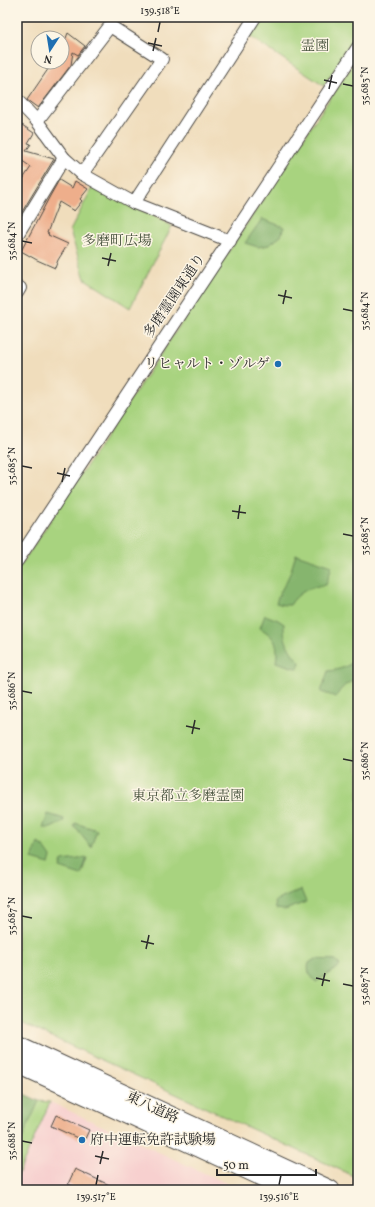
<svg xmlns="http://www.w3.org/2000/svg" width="375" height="1207" viewBox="0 0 375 1207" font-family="Vollkorn,'Noto Serif JP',serif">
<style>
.built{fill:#f7d0cf}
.green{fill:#a8d37f;stroke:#6a7f55}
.forest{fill:#86b56e;stroke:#58704c}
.building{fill:#eeae8b}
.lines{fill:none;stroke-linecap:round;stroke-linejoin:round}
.minor-casing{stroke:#494641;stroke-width:14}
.primary-casing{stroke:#494641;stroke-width:21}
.minor{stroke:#fff;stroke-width:12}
.primary{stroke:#fff;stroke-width:19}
.ticks{fill:none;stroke:#2b2b2b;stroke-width:1.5}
.poi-dot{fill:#1f6fb2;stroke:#fcf5e5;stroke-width:1.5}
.labels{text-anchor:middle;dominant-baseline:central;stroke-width:3;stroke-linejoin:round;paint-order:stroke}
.park-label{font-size:14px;fill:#4a5540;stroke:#fcf5e5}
.street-label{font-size:14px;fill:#2b2b2b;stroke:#fcf5e5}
.poi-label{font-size:14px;fill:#2b2b2b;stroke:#fcf5e5;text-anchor:end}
.neatline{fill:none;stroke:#2b2b2b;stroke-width:1.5}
.ticks-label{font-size:10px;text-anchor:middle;fill:#2b2b2b}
</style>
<rect width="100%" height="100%" fill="#fcf5e5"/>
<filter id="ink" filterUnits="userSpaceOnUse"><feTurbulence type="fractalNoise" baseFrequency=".025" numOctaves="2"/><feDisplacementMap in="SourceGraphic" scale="8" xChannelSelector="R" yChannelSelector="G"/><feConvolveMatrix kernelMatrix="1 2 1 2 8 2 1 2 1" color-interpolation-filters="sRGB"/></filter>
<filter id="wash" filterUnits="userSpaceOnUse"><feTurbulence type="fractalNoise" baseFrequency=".012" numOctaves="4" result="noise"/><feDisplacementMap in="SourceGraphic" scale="16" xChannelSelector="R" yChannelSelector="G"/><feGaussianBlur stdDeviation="0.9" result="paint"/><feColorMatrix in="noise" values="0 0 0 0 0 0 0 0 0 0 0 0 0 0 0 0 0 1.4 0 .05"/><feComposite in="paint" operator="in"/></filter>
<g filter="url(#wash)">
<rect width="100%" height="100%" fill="#f0ddbc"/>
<polygon class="built" points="50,1102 241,1190 17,1190 17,1177"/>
<g class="green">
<polygon points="259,17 358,17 358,34 324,86 247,35"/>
<polygon points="358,56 358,1178 17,1021 17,571"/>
<polygon points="95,182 172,226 130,308 85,279 70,231"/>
<polygon points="17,1091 38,1101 50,1102 17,1177"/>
</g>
<g class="forest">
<polygon points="262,219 284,227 281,236 269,245 258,247 245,243"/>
<path d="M296 554 332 566 326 585C311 586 298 592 290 605H284L276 603C278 595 282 589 286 582 291 573 293 563 296 554Z"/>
<path d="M265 615 278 620 284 624C283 639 289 652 300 662L298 669 276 662C279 644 275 637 260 628Z"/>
<path d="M358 658V678C347 683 341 687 336 697L321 692 328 671C340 670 350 666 358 658Z"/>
<polygon points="48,814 64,819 63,822 51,828 43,828"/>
<polygon points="75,823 97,830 91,847 74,826"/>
<polygon points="38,843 44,847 51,857 49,864 32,859"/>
<polygon points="87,858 81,875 60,868 62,861"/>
<polygon points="301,890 306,902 285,910 276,909 275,901"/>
<path d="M315 959C323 960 329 959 336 960L340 966 316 982C311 976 306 972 309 963Z"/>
<polygon points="17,1091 39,1101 17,1150"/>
</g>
<g id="blocks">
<g class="building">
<polygon points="68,33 85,46 78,55 73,52 71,65 38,108 27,100 53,62 62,62 62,48"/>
<polygon points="17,125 21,127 22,125 34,133 28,143 31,144 26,151 54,159 17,220 17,188 31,167 21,160 17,166"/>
<polygon points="59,180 72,188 75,181 88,189 80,199 82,201 74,211 59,202 47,233 49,234 48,235 68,244 58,260 55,268 37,260 21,251 50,196"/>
<polygon points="56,1115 89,1130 84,1141 51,1126"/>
<polygon points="75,1169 120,1190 81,1190 68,1184"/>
</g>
</g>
</g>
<g filter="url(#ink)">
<use href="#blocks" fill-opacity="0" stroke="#494641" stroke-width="1"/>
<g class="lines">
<g class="minor-casing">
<g id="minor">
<polyline points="17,100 37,121 64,158 82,174 134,203 230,241"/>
<polyline points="37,121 110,26 162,59 82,174"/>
<polyline points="134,203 255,17"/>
<polyline points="17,235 64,158"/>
<polyline points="17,286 20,288 17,293"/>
<polyline points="17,561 358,47"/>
</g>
</g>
<g class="primary-casing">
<g id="primary">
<polyline points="17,1045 330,1190"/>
<polyline points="17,1063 292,1190"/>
</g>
</g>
<use href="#minor" class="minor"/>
<use href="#primary" class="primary"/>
</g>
</g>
<path class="ticks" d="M158 32 160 22M148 43 162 46M153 51 156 38M324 80 337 83M343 84 353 86M329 89 332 75M22 241 32 243M102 258 116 261M108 266 111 253M278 295 292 298M283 304 286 290M343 309 353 311M22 466 32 468M57 473 70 476M62 482 65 468M232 511 246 513M238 519 240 505M343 534 353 536M22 691 32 693M186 726 200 729M192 734 195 720M343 759 353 761M22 916 32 918M141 941 154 944M146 949 149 935M316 978 330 981M343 984 353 986M322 986 325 973M22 1141 32 1143M95 1156 109 1159M100 1164 103 1151M96 1185 98 1175M279 1185 281 1175"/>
<g class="poi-dot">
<circle cx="278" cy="364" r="4"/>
<circle cx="82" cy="1140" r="4"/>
</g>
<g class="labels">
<g class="park-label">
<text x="315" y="46">霊園</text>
<text x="117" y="241">多磨町広場</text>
<text x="188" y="796">東京都立多磨霊園</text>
</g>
<g class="street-label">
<text transform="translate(175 296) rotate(-56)">多磨霊園東通り</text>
<text transform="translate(152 1108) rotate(25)">東八道路</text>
</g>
<g class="poi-label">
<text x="270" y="364">リヒャルト・ゾルゲ</text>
<text x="90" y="1140" text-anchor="start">府中運転免許試験場</text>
</g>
</g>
<rect width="375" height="1207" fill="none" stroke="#fcf5e5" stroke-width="44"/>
<g transform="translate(50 50) rotate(192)"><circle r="19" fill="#fcf5e5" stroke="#a8a49b"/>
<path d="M0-3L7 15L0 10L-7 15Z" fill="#1f6fb2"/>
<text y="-6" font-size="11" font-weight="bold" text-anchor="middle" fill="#2b2b2b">N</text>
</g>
<path d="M217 1169v6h99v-6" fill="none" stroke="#2b2b2b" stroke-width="2"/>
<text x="223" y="1169" font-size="12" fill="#2b2b2b" stroke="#fcf5e5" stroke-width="3" paint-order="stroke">50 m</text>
<rect x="22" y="22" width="331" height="1163" class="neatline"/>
<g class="ticks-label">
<text x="160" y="14">139.518°E</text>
<text transform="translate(364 86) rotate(-90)" y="4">35.683°N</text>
<text transform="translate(11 241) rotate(-90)" y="4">35.684°N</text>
<text transform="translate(364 311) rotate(-90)" y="4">35.684°N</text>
<text transform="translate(11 466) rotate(-90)" y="4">35.685°N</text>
<text transform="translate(364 536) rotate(-90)" y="4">35.685°N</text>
<text transform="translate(11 691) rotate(-90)" y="4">35.686°N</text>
<text transform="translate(364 761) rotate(-90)" y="4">35.686°N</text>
<text transform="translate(11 916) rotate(-90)" y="4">35.687°N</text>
<text transform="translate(364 986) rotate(-90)" y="4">35.687°N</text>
<text transform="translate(11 1141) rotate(-90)" y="4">35.688°N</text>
<text x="96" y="1200">139.517°E</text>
<text x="279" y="1200">139.516°E</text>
</g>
</svg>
